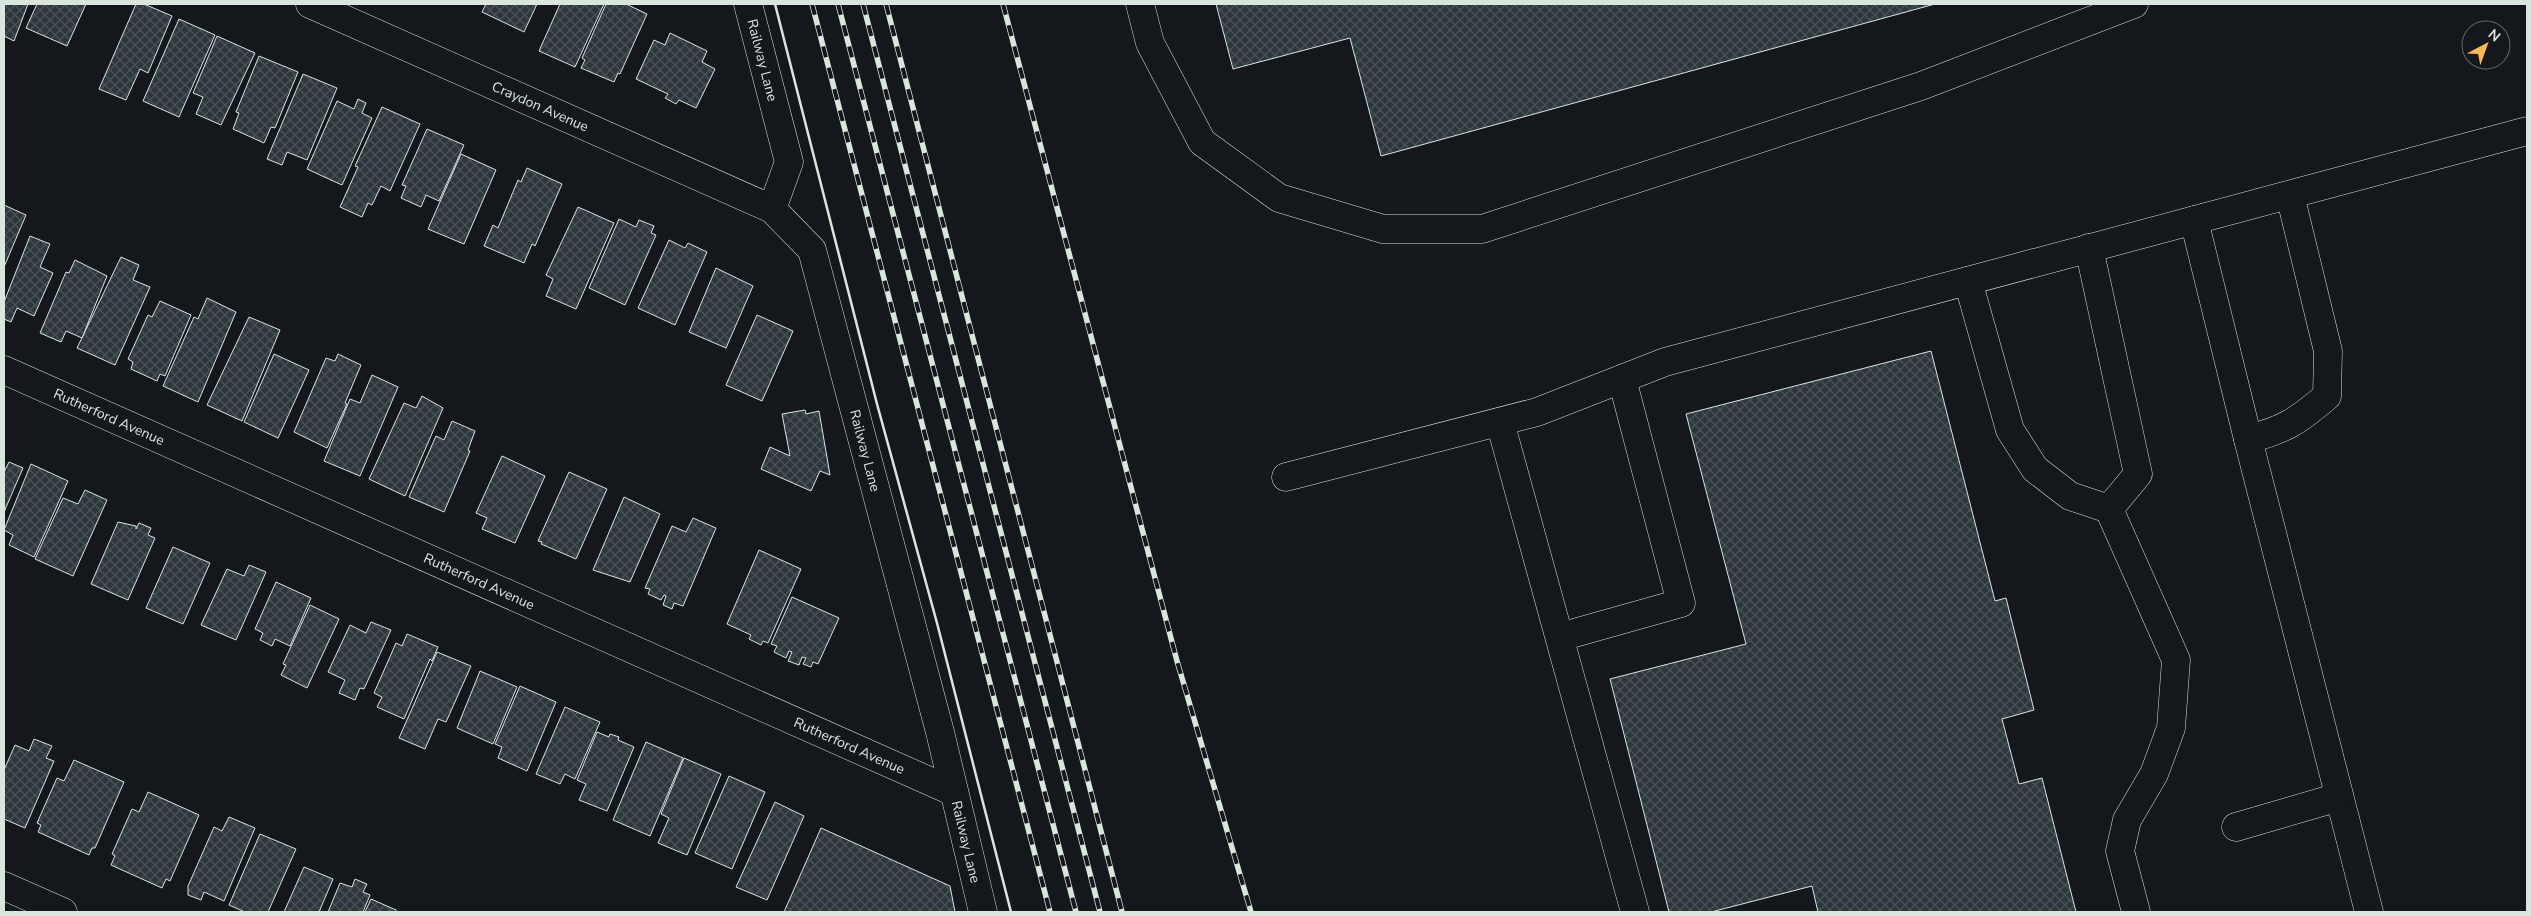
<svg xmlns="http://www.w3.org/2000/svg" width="2531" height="916" viewBox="0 0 2531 916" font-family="'Nunito Sans',sans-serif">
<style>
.building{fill:url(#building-cross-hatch);stroke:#d8e6dc}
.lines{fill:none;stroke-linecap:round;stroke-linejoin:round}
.minor-casing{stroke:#d8e6dc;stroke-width:29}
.minor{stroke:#14181c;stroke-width:28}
.rail-casing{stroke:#d8e6dc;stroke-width:5.5}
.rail{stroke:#14181c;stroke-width:4;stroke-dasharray:11;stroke-linecap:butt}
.wall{stroke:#d8e6dc;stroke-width:2.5}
.labels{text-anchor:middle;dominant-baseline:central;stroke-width:4;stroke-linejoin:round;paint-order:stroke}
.street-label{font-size:14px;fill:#d8e6dc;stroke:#14181c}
</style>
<defs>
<pattern id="building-cross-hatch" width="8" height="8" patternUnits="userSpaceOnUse" patternTransform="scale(1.25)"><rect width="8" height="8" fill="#2c363c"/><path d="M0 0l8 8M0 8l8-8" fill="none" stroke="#4a5358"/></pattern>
</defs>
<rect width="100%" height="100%" fill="#14181c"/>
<g class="building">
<polygon points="4,4 28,4 14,41 4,36"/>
<polygon points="37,4 86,4 67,46 26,28"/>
<polygon points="136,4 144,4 172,16 148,73 140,69 126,100 99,89"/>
<polygon points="486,4 537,4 524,32 482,12"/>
<polygon points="560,4 604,4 575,67 539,51"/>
<polygon points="606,4 626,4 647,14 620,74 618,73 614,82 581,68 585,60 582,58"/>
<polygon points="1216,4 1935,4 1381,156 1350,38 1233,69"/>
<polygon points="179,19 215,35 179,117 143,101"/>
<polygon points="670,33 707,51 702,62 715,69 696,108 679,100 676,104 665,98 668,94 636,79 654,40 665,45"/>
<polygon points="217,36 255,53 221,125 196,114 203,97 193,93"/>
<polygon points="259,56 298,72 275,128 271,127 264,143 233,129 239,113 236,112"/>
<polygon points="303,74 337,88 307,160 287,152 282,165 267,159"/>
<polygon points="358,99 366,103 362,113 372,118 342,185 307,169 337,101 354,109"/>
<polygon points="382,107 420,124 390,191 381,186 372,205 368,203 362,217 340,207 358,167 355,166"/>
<polygon points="427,129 464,145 439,201 426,195 421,207 401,198 406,186 402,185"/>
<polygon points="461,154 496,170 464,244 428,229"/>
<polygon points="527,168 562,184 535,246 532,244 524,263 484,246 493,225 498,228 518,180 521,182"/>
<polygon points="4,205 26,215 4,267"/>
<polygon points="578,207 614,223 576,309 546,296 553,279 546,275"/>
<polygon points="619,219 636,227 639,220 654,226 651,233 656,235 625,305 589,288"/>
<polygon points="30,236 50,244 40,267 53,273 34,316 17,308 11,322 4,319 4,302"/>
<polygon points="669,240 685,248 688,243 707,252 675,325 638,308"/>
<polygon points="121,257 139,265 133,280 150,287 115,365 77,348"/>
<polygon points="75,260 107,276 82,338 66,331 61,342 40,333 66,272 69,273"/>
<polygon points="716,268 753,286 726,348 689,332"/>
<polygon points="207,298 236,312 198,402 163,386 194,317 198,319"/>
<polygon points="160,301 191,315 165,376 160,374 157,381 131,369 133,362 128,359 148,315 152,317"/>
<polygon points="757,315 793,331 762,401 726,385"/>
<polygon points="249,317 280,330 242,421 207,405"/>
<polygon points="1931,351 1995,601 2006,598 2034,710 2002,719 2019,784 2042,778 2076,912 1818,912 1812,886 1711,912 1669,912 1610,679 1746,644 1686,414"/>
<polygon points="274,354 309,370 278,438 244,422"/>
<polygon points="338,354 361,365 345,403 347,404 327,448 294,432 326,358 335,361"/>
<polygon points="372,375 398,387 360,476 324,461 350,399 360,403"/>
<polygon points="422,396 443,408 405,496 369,479 404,403 416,408"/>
<polygon points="805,410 806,414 819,411 830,475 820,471 811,491 761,469 770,447 790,456 782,414"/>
<polygon points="452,421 475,431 468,450 470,451 444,512 409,497 436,436 444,440"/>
<polygon points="502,456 545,476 515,543 482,529 487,518 476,513"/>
<polygon points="9,462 23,468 4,512 4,472"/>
<polygon points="31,464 68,481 34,557 9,545 13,535 4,530"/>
<polygon points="569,472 607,489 576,559 541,544 542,542 538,541"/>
<polygon points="85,490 107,500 73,576 35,559 63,498 78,504"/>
<polygon points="624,497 660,514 630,582 593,570"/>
<polygon points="693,518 716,528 683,606 674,603 672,609 663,605 666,596 664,595 661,600 648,594 650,589 645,588 672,526 686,532"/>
<polygon points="118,522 136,526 136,529 139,523 151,528 148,535 155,538 128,600 91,584"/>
<polygon points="173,547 210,563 183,624 146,608"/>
<polygon points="759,550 801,569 768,643 763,641 761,645 749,639 751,635 727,624"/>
<polygon points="249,565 266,572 236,640 201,625 227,569 244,576"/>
<polygon points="276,582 311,598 290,646 275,639 272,646 260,640 263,633 255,629"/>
<polygon points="792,597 839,618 818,664 813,662 811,667 803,664 806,658 802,657 799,665 788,661 792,652 789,651 786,658 774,652 777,646 771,644"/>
<polygon points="310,605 339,619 307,688 281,675 286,665 283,664"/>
<polygon points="371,622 391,630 364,689 360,688 355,700 339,693 345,680 328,672 350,625 366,633"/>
<polygon points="407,634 438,647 432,661 430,659 404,719 377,707 382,697 374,693 396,643 402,646"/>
<polygon points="437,652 471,666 446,722 438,719 425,749 399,738"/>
<polygon points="480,671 517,687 493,744 457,728"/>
<polygon points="520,686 556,702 527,771 498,758 502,747 495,744"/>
<polygon points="565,707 600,722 575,779 565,774 560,784 536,774"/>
<polygon points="597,732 609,737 610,734 619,737 618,740 634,747 607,811 579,800 586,784 577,780"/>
<polygon points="34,739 52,746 46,758 54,761 25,828 4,819 4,770 15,745 29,751"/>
<polygon points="646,742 683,758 650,836 613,820"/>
<polygon points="684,758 721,774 687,855 658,843 669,818 661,814"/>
<polygon points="74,760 124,782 95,848 92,848 89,855 38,832 41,825 37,823 57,778 64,781"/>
<polygon points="729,776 765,792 732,869 695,853"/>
<polygon points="148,792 199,815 170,881 166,879 162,888 111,865 115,856 112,854 132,809 139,812"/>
<polygon points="775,802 804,816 767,900 736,887"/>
<polygon points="229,817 255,828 224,901 204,892 201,900 188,895 188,886 214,827 222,831"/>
<polygon points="821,828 950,886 955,912 784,912"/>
<polygon points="260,834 296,849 268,912 245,912 229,905"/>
<polygon points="304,867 333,879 319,912 284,912"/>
<polygon points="355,879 367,884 363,892 370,895 363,912 328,912 340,883 352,887"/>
<polygon points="371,899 396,910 395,912 365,912"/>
</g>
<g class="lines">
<g class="minor-casing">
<g id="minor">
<path id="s1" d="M310 4 772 209"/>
<path id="s2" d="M748 4 789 162 772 209 812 250 940 732 983 912"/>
<polyline points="1140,4 1150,43 1202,142 1279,198 1383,229 1482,229 1921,86 2134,4"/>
<path d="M2194 220 2248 439C2285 430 2299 420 2327 396L2328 351 2290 195"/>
<polyline points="2089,248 2138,474 2109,509"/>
<polyline points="1968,281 2010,430 2035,469 2070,496 2109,509 2176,660 2171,728 2154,774 2127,820 2120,851 2136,912"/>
<path id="s3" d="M4 370 954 792"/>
<polyline points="1500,422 1635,912"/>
<polyline points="2248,439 2369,912"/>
<polyline points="1286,477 1537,412 1665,362 2527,131"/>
<polyline points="1560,637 1681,603 1622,379"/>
<polyline points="2236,827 2339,797"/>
<polyline points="4,886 63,912"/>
</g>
</g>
<use href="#minor" class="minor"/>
<g class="rail-casing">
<g id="rail">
<polyline points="812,4 1050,912"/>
<polyline points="838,4 1076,912"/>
<polyline points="863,4 1100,912"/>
<polyline points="886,4 1122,912"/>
<polyline points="1003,4 1177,661 1251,912"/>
</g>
</g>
<use href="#rail" class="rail"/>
<polyline class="wall" points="775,4 877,404 937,623 1011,912"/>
</g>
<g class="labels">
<g class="street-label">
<text stroke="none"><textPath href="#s2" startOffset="58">Railway Lane</textPath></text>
<text stroke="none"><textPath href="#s1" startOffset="252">Craydon Avenue</textPath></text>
<text stroke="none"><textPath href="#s3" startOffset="115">Rutherford Avenue</textPath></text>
<text stroke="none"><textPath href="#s2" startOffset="478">Railway Lane</textPath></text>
<text stroke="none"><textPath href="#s3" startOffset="520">Rutherford Avenue</textPath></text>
<text stroke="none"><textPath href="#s3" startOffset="925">Rutherford Avenue</textPath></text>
<text stroke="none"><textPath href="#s2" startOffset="882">Railway Lane</textPath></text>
</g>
</g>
<rect width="2531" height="916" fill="none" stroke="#d8e6dc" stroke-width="10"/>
<g transform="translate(2486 45) rotate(41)"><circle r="24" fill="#14181c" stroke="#626a69"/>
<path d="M0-4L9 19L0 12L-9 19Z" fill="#ffb74d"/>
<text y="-8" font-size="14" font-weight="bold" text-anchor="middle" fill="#d8e6dc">N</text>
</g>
</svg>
